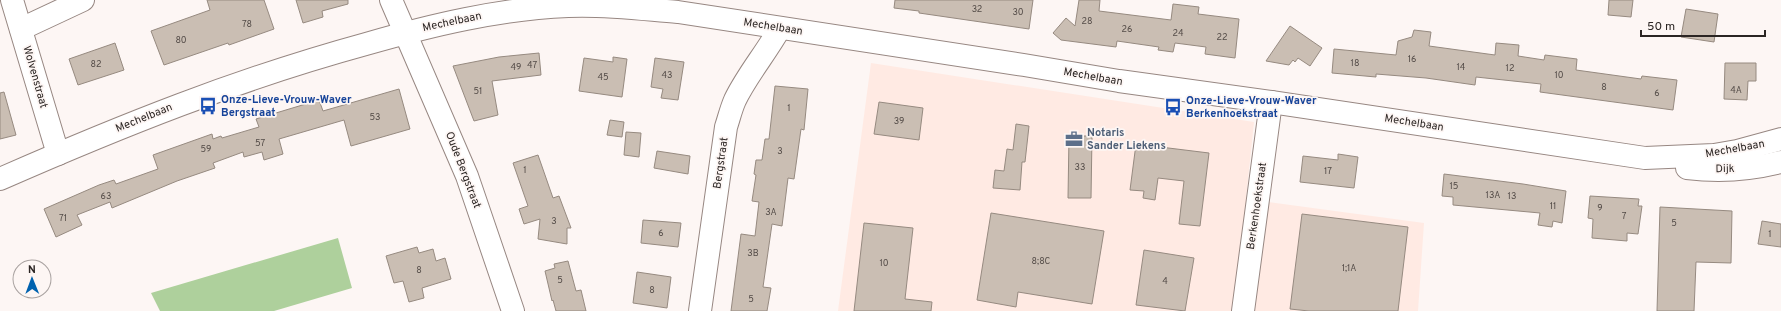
<svg xmlns="http://www.w3.org/2000/svg" width="1781" height="311" viewBox="0 0 1781 311" font-family="Overpass,sans-serif">
<style>
.built{fill:#ffeae3}
.green{fill:#aed09c}
.building{fill:#cabeb3;stroke:#968a80}
.lines{fill:none;stroke-linecap:round;stroke-linejoin:round}
.minor-casing{stroke:#978782;stroke-width:24}
.minor{stroke:#fff;stroke-width:22}
.labels{text-anchor:middle;dominant-baseline:central;stroke-width:3.5;stroke-linejoin:round;paint-order:stroke}
.number-label{font-size:9px;fill:#534b47}
.street-label{font-size:11px;fill:#2b2523;stroke:#fdf6f4}
.transit-label{font-size:11px;font-weight:bold;fill:#164399;stroke:#fdf6f4;text-anchor:start}
.service-label{font-size:11px;font-weight:bold;fill:#4e5e75;stroke:#fdf6f4;text-anchor:start}
</style>
<rect width="100%" height="100%" fill="#fdf6f4"/>
<polygon class="built" points="871,63 1254,122 1246,199 1424,223 1418,311 838,311"/>
<polygon class="green" points="338,238 352,288 274,311 160,311 151,293"/>
<g class="building">
<polygon points="207,0 264,0 274,29 229,45 228,43 164,65 151,31 210,10"/>
<polygon points="296,0 348,0 348,4 322,11 323,17 303,23"/>
<polygon points="895,0 1033,0 1029,29 919,13 919,11 894,8"/>
<polygon points="1079,0 1100,0 1099,11 1171,20 1173,4 1199,7 1198,14 1239,19 1235,58 1205,54 1206,47 1175,43 1173,52 1158,50 1159,47 1117,41 1116,47 1061,40 1053,33 1066,18 1075,26"/>
<polygon points="1609,0 1633,0 1631,17 1608,15"/>
<polygon points="1686,9 1718,14 1714,42 1681,37"/>
<polygon points="1290,26 1322,48 1310,66 1298,58 1295,62 1293,60 1289,65 1266,61"/>
<polygon points="1414,30 1431,32 1429,46 1495,55 1496,43 1519,45 1518,56 1544,60 1545,55 1577,59 1576,70 1641,79 1642,76 1677,80 1673,110 1540,92 1541,84 1476,77 1475,85 1426,78 1376,74 1376,77 1332,73 1334,49 1396,55 1398,41 1412,37"/>
<polygon points="115,43 124,70 78,85 69,59"/>
<polygon points="539,53 541,75 492,81 498,115 474,121 453,66 499,57"/>
<polygon points="613,57 627,59 622,97 579,91 584,58 613,62"/>
<polygon points="655,58 684,62 678,100 661,98 663,89 651,87"/>
<polygon points="1725,63 1756,63 1756,81 1748,81 1747,100 1724,99"/>
<polygon points="775,86 808,89 804,130 801,129 794,179 788,178 782,226 772,224 763,287 771,288 767,311 731,311 741,234 755,236 759,202 752,201 756,175 754,174 756,160 762,160 765,139 769,139"/>
<polygon points="399,89 410,129 351,146 344,120 279,139 283,154 264,160 262,152 244,157 243,152 213,163 215,168 177,181 112,208 110,202 77,215 82,225 56,237 44,209 99,185 114,180 116,184 158,169 153,155 212,134 213,139 221,136 222,138 259,127 256,119 319,100 323,111"/>
<polygon points="4,92 16,135 0,139 0,93"/>
<polygon points="879,102 923,108 919,140 874,134"/>
<polygon points="610,120 624,122 622,137 607,135"/>
<polygon points="1016,124 1029,126 1025,162 1022,162 1020,190 993,188 995,170 1004,171 1007,149 1013,150"/>
<polygon points="626,132 641,133 639,157 624,155"/>
<polygon points="1069,136 1092,136 1091,198 1068,198"/>
<polygon points="1136,144 1209,153 1200,226 1179,224 1184,181 1158,178 1155,200 1143,198 1144,191 1130,190"/>
<polygon points="657,151 690,156 688,174 654,168"/>
<polygon points="1338,154 1358,157 1354,188 1300,182 1303,156 1338,160"/>
<polygon points="538,155 553,198 559,196 571,228 567,228 567,244 538,239 540,219 524,224 519,209 528,206 513,163"/>
<polygon points="1444,174 1523,184 1566,191 1562,223 1553,221 1552,227 1538,225 1540,213 1453,205 1453,197 1442,196"/>
<polygon points="1590,196 1639,199 1638,206 1642,206 1638,234 1627,233 1627,241 1592,238 1593,219 1588,218"/>
<polygon points="1660,207 1732,211 1731,263 1696,262 1694,311 1657,311"/>
<polygon points="991,213 1104,231 1092,304 1018,292 1016,307 977,300"/>
<polygon points="1302,214 1408,227 1398,311 1309,311 1290,309"/>
<polygon points="643,220 681,223 678,247 641,243"/>
<polygon points="1762,221 1781,224 1781,247 1758,244"/>
<polygon points="864,223 913,228 905,299 932,302 931,311 854,311"/>
<polygon points="417,247 419,253 433,249 436,261 445,258 451,279 422,288 424,298 409,302 403,281 394,283 386,256"/>
<polygon points="1144,250 1194,258 1185,311 1136,305"/>
<polygon points="568,261 576,291 581,290 586,311 556,311 553,300 552,301 545,271 555,268 554,264"/>
<polygon points="637,272 671,277 667,308 633,303"/>
</g>
<g class="lines">
<g class="minor-casing">
<g id="minor">
<polyline points="12,0 58,154"/>
<polyline points="391,0 467,176 513,311"/>
<polyline points="21,29 83,0"/>
<path d="M1687 168C1719 172 1750 170 1781 162"/>
<path d="M0 179C121 126 238 79 366 44 432 25 499 9 568 6 604 4 641 9 678 12L1024 65 1119 81 1271 102 1645 158 1714 155 1737 151 1781 139"/>
<path d="M700 311 726 127C729 118 731 109 735 100 747 75 766 53 780 28"/>
<polyline points="1243,311 1271,102"/>
</g>
</g>
<use href="#minor" class="minor"/>
</g>
<defs>
<g id="bus-bare" transform="scale(1.38)"><path d="M-5-6H5V4H4V6H2V4H-2V6H-4V4H-5ZM-3.5-4V0h7V-4ZM-3.5 1.2v1.5H-2V1.2ZM2 1.2v1.5H3.5V1.2Z" fill="#1a4fb4" stroke="#fdf6f4" stroke-width="2.5" paint-order="stroke"/></g>
<g id="office-bare" transform="scale(1.38)"><path d="M-6-3h4V-5.5h4V-3h4V5H-6ZM-1-4.5V-3h2v-1.5ZM-6 0V1H6V0Z" fill="#5c6f8a" stroke="#fdf6f4" stroke-width="2.5" paint-order="stroke"/></g>
</defs>
<g fill-rule="evenodd">
<use href="#bus-bare" x="208" y="106"/>
<use href="#bus-bare" x="1173" y="107"/>
<use href="#office-bare" x="1074" y="139"/>
</g>
<g class="labels">
<g class="number-label">
<text x="977" y="9">32</text>
<text x="1018" y="12">30</text>
<text x="1087" y="21">28</text>
<text x="247" y="24">78</text>
<text x="1127" y="29">26</text>
<text x="1178" y="33">24</text>
<text x="1222" y="37">22</text>
<text x="181" y="40">80</text>
<text x="1412" y="59">16</text>
<text x="1355" y="63">18</text>
<text x="96" y="64">82</text>
<text x="532" y="65">47</text>
<text x="516" y="67">49</text>
<text x="1461" y="67">14</text>
<text x="1510" y="68">12</text>
<text x="667" y="75">43</text>
<text x="1559" y="75">10</text>
<text x="603" y="77">45</text>
<text x="1604" y="87">8</text>
<text x="1736" y="90">4A</text>
<text x="478" y="91">51</text>
<text x="1657" y="93">6</text>
<text x="789" y="108">1</text>
<text x="375" y="117">53</text>
<text x="899" y="121">39</text>
<text x="260" y="143">57</text>
<text x="206" y="149">59</text>
<text x="780" y="151">3</text>
<text x="1080" y="167">33</text>
<text x="525" y="170">1</text>
<text x="1328" y="171">17</text>
<text x="1454" y="186">15</text>
<text x="1493" y="195">13A</text>
<text x="106" y="196">63</text>
<text x="1512" y="196">13</text>
<text x="1553" y="206">11</text>
<text x="1600" y="208">9</text>
<text x="771" y="212">3A</text>
<text x="1624" y="216">7</text>
<text x="63" y="218">71</text>
<text x="554" y="221">3</text>
<text x="1674" y="223">5</text>
<text x="661" y="233">6</text>
<text x="1770" y="234">1</text>
<text x="753" y="253">3B</text>
<text x="1041" y="261">8;8C</text>
<text x="884" y="263">10</text>
<text x="1349" y="268">1;1A</text>
<text x="419" y="270">8</text>
<text x="560" y="280">5</text>
<text x="1165" y="281">4</text>
<text x="652" y="290">8</text>
<text x="751" y="299">5</text>
</g>
<g class="street-label">
<text transform="translate(452 22) rotate(-12)">Mechelbaan</text>
<text transform="translate(773 27) rotate(9)">Mechelbaan</text>
<text transform="translate(35 77) rotate(74)">Wolvenstraat</text>
<text transform="translate(1093 77) rotate(10)">Mechelbaan</text>
<text transform="translate(144 118) rotate(-22)">Mechelbaan</text>
<text transform="translate(1414 123) rotate(9)">Mechelbaan</text>
<text transform="translate(1735 149) rotate(-10)">Mechelbaan</text>
<text transform="translate(721 163) rotate(-82)">Bergstraat</text>
<text transform="translate(1725 169) rotate(-1)">Dijk</text>
<text transform="translate(463 170) rotate(69)">Oude Bergstraat</text>
<text transform="translate(1257 206) rotate(-82)">Berkenhoekstraat</text>
</g>
<g class="transit-label">
<text x="221" y="100">Onze-Lieve-Vrouw-Waver<tspan x="221" dy="13">Bergstraat</tspan></text>
<text x="1186" y="101">Onze-Lieve-Vrouw-Waver<tspan x="1186" dy="13">Berkenhoekstraat</tspan></text>
</g>
<g class="service-label">
<text x="1087" y="133">Notaris<tspan x="1087" dy="13">Sander Liekens</tspan></text>
</g>
</g>
<g transform="translate(32 279) rotate(359)"><circle r="19" fill="#fdf6f4" stroke="#a9a2a0"/>
<path d="M0-3L7 15L0 10L-7 15Z" fill="#0062af"/>
<text y="-6" font-size="11" font-weight="bold" text-anchor="middle" fill="#2b2523">N</text>
</g>
<path d="M1641 30v6h124v-6" fill="none" stroke="#2b2523" stroke-width="2"/>
<text x="1647" y="30" font-size="12" fill="#2b2523" stroke="#fdf6f4" stroke-width="3" paint-order="stroke">50 m</text>
</svg>
